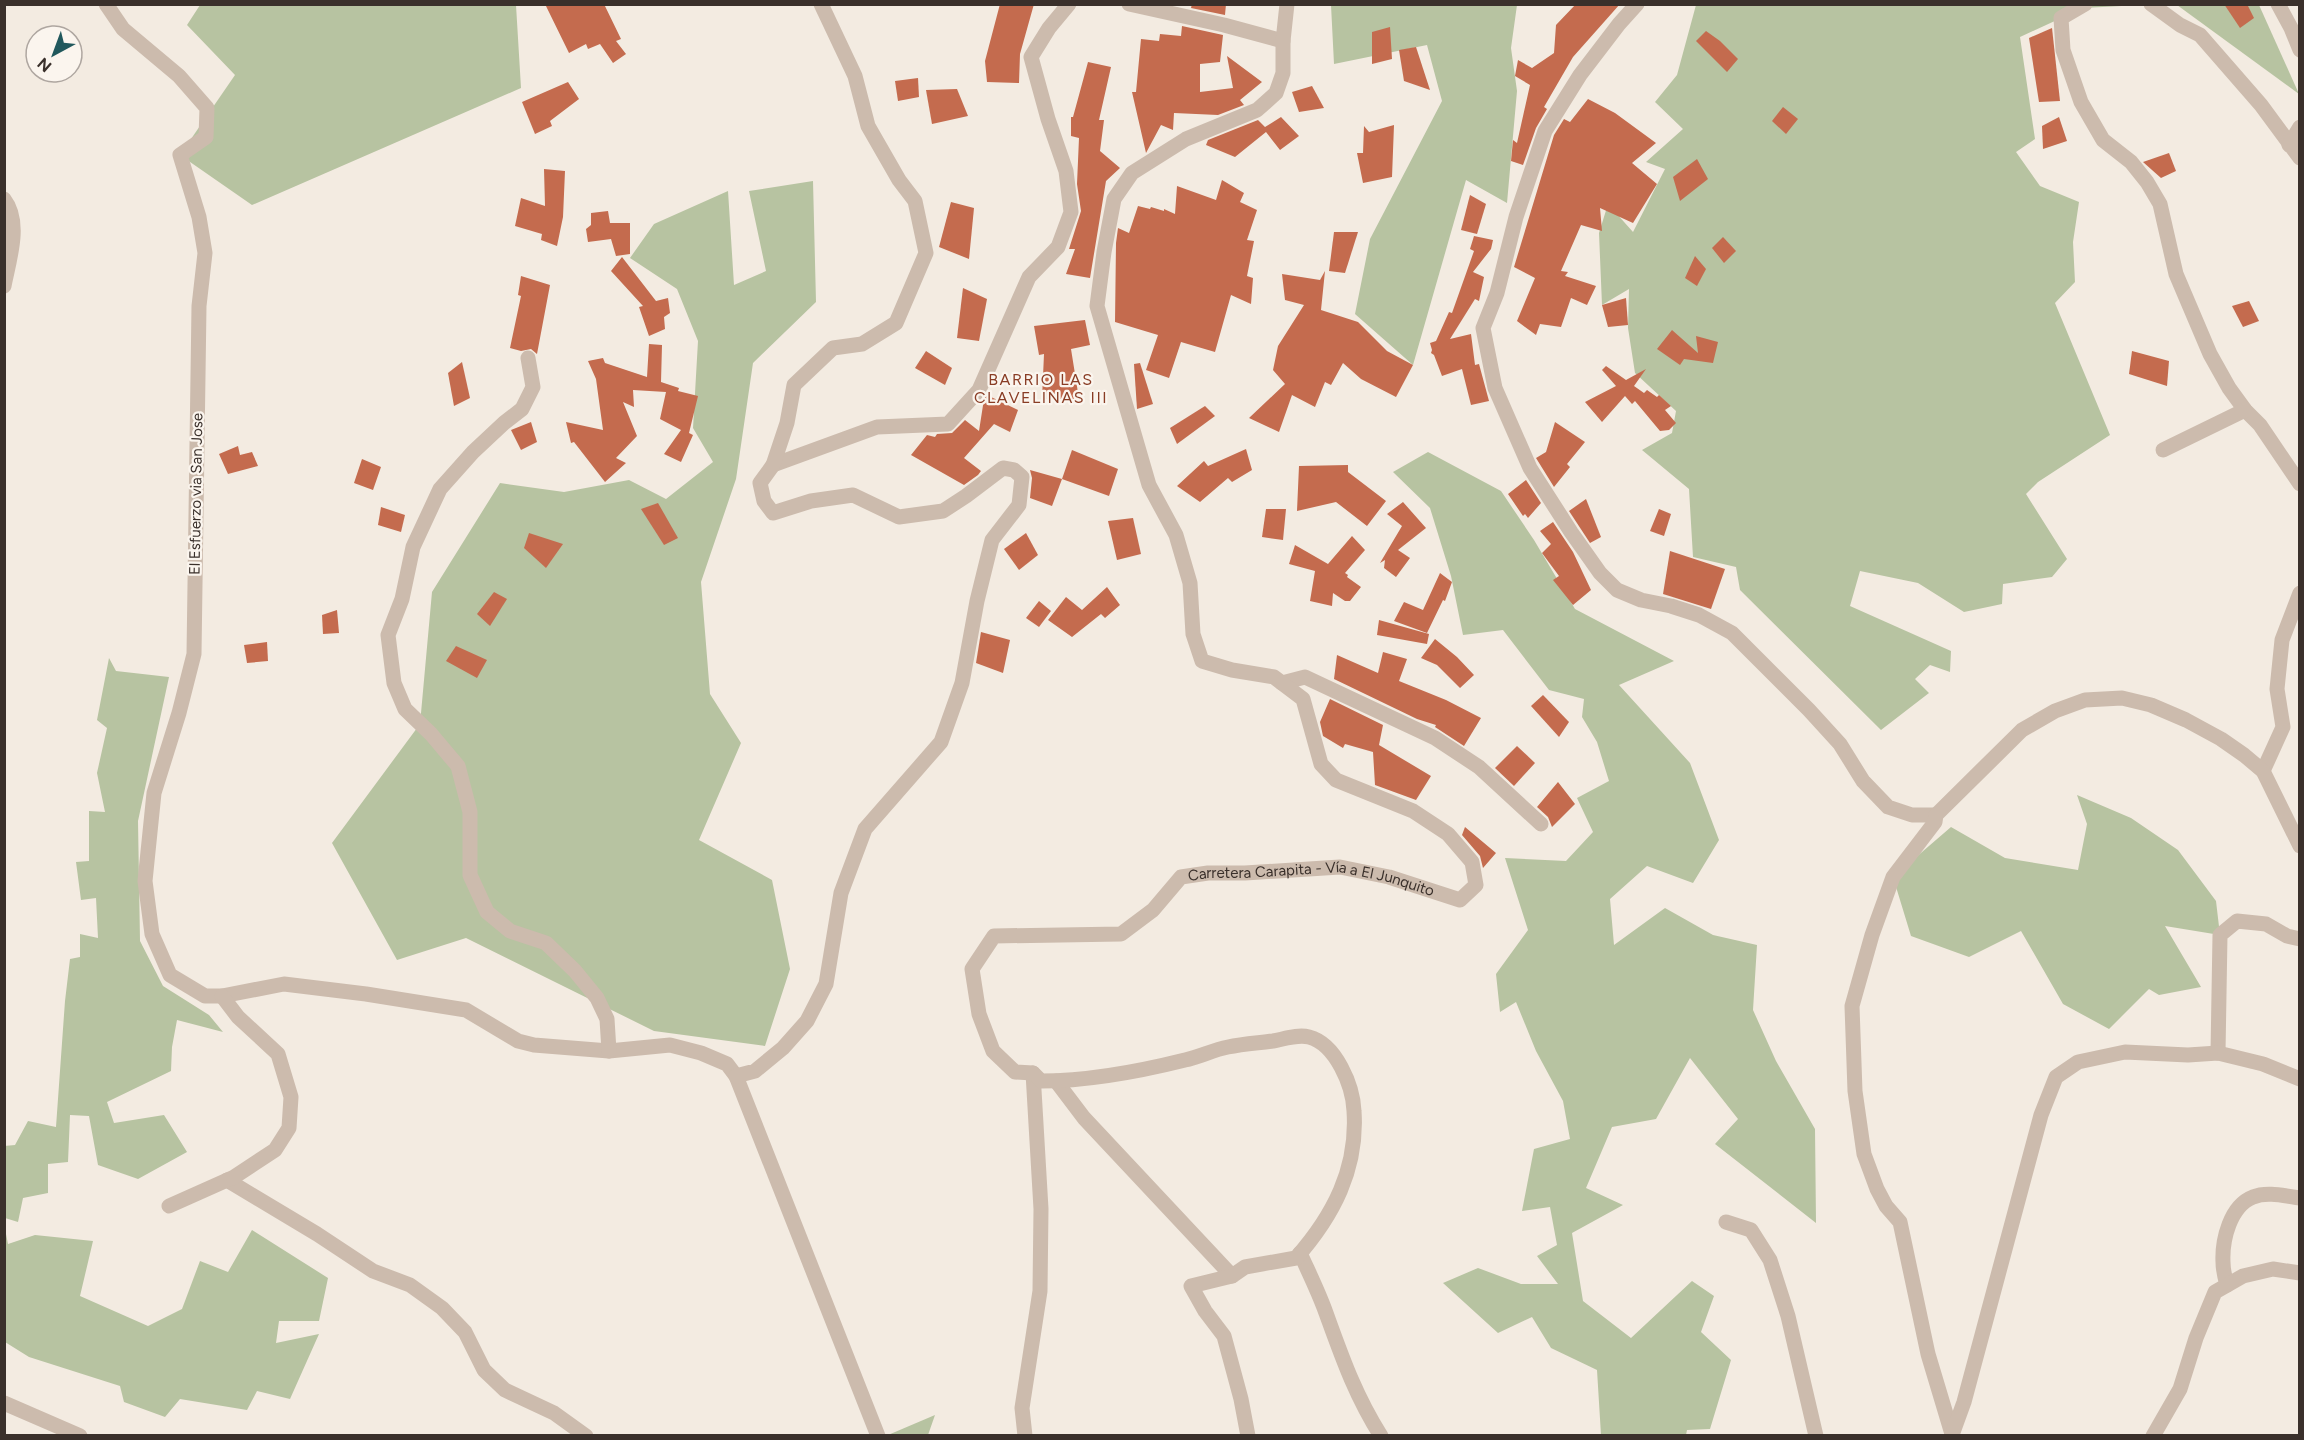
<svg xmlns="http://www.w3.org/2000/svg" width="2304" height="1440" viewBox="0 0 2304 1440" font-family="Figtree,sans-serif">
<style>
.green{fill:#b7c3a1}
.building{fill:#c46b4e}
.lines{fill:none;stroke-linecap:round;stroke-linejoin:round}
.minor{stroke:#ccbbad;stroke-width:15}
.labels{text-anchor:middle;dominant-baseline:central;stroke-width:4.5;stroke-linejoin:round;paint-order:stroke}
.street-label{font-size:15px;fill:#3a302b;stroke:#fbf5ee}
.neighbourhood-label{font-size:16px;letter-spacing:1.5px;fill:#893d25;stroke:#fbf5ee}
</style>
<rect width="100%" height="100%" fill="#f3ebe1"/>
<g class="green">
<polygon points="200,5 516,5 521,88 252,205 180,155 235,75 187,25"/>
<polygon points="1331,5 1517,5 1511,48 1517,91 1507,203 1466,180 1413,365 1355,314 1370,239 1442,101 1427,45 1334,64"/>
<polygon points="1696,5 2141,5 2083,8 2020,37 2035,139 2016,152 2040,186 2079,202 2073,242 2075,282 2055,303 2110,435 2038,482 2026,494 2067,559 2052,577 2003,584 2002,604 1964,612 1918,583 1860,571 1850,606 1951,651 1950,672 1930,665 1915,679 1929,693 1881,730 1740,590 1736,567 1693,557 1689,489 1642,450 1672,433 1676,411 1635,373 1628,328 1629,289 1602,305 1599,233 1608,204 1633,232 1665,169 1646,162 1683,129 1655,102 1677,75"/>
<polygon points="2177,5 2259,5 2299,94"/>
<polygon points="813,181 816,302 753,363 736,479 701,582 710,694 741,743 699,840 772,880 790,969 765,1046 654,1031 466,938 397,960 332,843 420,724 432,592 500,483 564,492 629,480 666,499 713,462 693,428 698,341 677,289 630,258 654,224 728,191 734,285 766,271 749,191"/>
<polygon points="1428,452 1501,491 1534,540 1575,609 1674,661 1619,685 1690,763 1719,840 1693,883 1647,866 1610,899 1614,945 1665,908 1713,935 1757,945 1753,1010 1776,1061 1815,1129 1816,1223 1715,1144 1738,1119 1690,1058 1656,1119 1612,1127 1586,1188 1623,1205 1572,1233 1583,1301 1631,1338 1692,1281 1714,1296 1701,1332 1731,1360 1710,1429 1687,1430 1686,1435 1601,1435 1597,1370 1551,1348 1532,1317 1498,1333 1443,1283 1478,1268 1521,1284 1558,1284 1537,1256 1557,1245 1550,1207 1522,1211 1534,1149 1570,1139 1563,1101 1536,1051 1516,1002 1500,1012 1496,974 1528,930 1505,858 1566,861 1593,832 1577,798 1609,781 1597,742 1582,717 1584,699 1549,690 1503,630 1463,635 1451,576 1430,508 1393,472"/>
<polygon points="109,658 116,671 169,677 138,821 140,941 163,986 209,1015 223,1032 177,1020 172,1047 171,1071 107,1102 114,1123 164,1115 187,1152 138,1179 98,1165 89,1116 70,1115 68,1162 48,1164 48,1193 23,1198 18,1222 5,1218 4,1146 15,1145 28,1121 56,1127 65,1001 70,959 80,957 80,934 98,938 96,898 81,900 76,862 89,861 89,811 105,812 97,773 107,728 97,720"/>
<polygon points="2077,795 2131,818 2178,850 2216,901 2220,935 2165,926 2201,987 2159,995 2149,989 2109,1029 2063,1004 2021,931 1969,957 1911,936 1893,877 1951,827 2005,858 2078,870 2087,824"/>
<polygon points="4,1224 8,1244 35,1235 93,1241 80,1296 148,1326 182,1309 200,1261 228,1272 252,1230 328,1278 319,1321 279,1321 276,1343 319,1334 290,1399 257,1391 247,1410 180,1399 165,1417 124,1402 120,1386 29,1357 5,1342"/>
<polygon points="935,1415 928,1435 888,1435"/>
</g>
<g class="building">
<polygon points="545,4 604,4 621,39 616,41 626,54 613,63 600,44 588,49 586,44 569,53"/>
<polygon points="1000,4 1034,4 1020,54 1019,83 987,82 985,61"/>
<polygon points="1192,4 1226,4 1225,15 1191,8"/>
<polygon points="1576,4 1620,4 1573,57 1544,107 1547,109 1536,128 1523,165 1511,161 1513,140 1517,143 1530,85 1515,76 1518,60 1532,68 1554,53 1556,25"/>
<polygon points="2224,4 2247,4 2254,18 2240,28"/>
<polygon points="1182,26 1223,35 1220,62 1200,64 1200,92 1233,88 1227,56 1262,82 1240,100 1244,105 1218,115 1174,113 1173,130 1161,125 1146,153 1132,92 1136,92 1141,39 1159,41 1160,34 1181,36"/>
<polygon points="1390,27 1392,59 1372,64 1372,32"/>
<polygon points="2052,28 2060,101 2039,102 2029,38"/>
<polygon points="1706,31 1720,41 1738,59 1727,72 1696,41"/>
<polygon points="1416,47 1430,90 1404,81 1399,50"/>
<polygon points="1088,62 1111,67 1099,120 1104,120 1100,151 1120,168 1106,181 1090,278 1066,274 1075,249 1069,249 1081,211 1077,184 1079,138 1071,136 1071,117 1073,117"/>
<polygon points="918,78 919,97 898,101 895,81"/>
<polygon points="568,82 579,99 550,121 552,126 535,134 522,102"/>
<polygon points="1312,86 1324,108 1299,112 1292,92"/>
<polygon points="957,89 968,116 932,124 926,90"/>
<polygon points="1588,99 1615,113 1656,143 1632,163 1657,184 1633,223 1600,208 1602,231 1581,225 1561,271 1568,272 1565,276 1596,286 1587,305 1571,298 1561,327 1540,324 1536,335 1517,321 1535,278 1514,267 1554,135 1564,119 1570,122"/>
<polygon points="1783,107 1798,119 1786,134 1772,121"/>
<polygon points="1281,117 1299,136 1280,150 1266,132 1235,157 1206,145 1208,140 1258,120 1265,127"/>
<polygon points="2059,117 2067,141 2043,149 2042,126"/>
<polygon points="1394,125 1392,177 1363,183 1357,153 1363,153 1364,126 1369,132"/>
<polygon points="2169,153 2176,171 2161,178 2143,162"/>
<polygon points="1697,159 1708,179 1680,201 1673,177"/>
<polygon points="544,169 565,171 563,217 557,246 541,240 542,234 515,226 521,198 545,206"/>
<polygon points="1222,180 1244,193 1240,202 1257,210 1247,240 1254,241 1247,276 1253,278 1251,304 1231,295 1215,352 1181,342 1169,378 1146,370 1158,335 1115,322 1116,243 1118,228 1129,233 1138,206 1150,209 1151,207 1164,211 1164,209 1175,214 1177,186 1216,200"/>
<polygon points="1470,195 1486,204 1477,234 1461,230"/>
<polygon points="951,202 974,208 969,259 939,247"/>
<polygon points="608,211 610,223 630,223 630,254 616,256 611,239 588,242 586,229 591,225 591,213"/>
<polygon points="1334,232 1358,232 1345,273 1329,271"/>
<polygon points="1474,236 1493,240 1491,249 1473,272 1484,277 1479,301 1475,299 1450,339 1471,334 1475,365 1479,364 1489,401 1471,405 1462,369 1442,376 1434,355 1431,353 1432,350 1430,343 1436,341 1449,312 1452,313 1474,251 1470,249"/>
<polygon points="1723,237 1736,251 1724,263 1712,248"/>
<polygon points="1695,256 1706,269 1697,286 1685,278"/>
<polygon points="622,257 656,301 668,298 670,313 664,317 665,329 649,336 639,307 643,306 611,271"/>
<polygon points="1325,271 1321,310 1358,322 1387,351 1413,365 1396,397 1361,379 1343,363 1331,385 1325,382 1315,407 1292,395 1279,432 1249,418 1285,384 1273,370 1278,346 1304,305 1285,300 1282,274 1320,280"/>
<polygon points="521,276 550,285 537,354 531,349 521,351 510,348 521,296 518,295"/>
<polygon points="963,288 987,299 979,341 957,338"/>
<polygon points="1626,298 1628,325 1608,327 1602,305"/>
<polygon points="2249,301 2259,321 2243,327 2232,306"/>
<polygon points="1085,320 1090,345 1071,349 1079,399 1042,399 1044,354 1039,355 1034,326"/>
<polygon points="1672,330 1698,353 1696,336 1718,342 1713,363 1684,359 1680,365 1657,349"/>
<polygon points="649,344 662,345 661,382 679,388 678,391 698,396 689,433 693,435 681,462 664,454 681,430 660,419 666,392 633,390 634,407 623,402 637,436 616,458 626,463 605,482 574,442 571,443 566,422 603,430 596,379 588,361 603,358 605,363 647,377"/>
<polygon points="926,351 952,368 945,385 915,368"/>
<polygon points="2132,351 2169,361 2167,386 2129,374"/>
<polygon points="462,362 470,398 454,406 448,373"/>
<polygon points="1140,363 1153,404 1137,409 1134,364"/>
<polygon points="1606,366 1626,380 1646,369 1634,386 1644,393 1647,390 1657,397 1659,395 1671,406 1665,410 1676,423 1669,430 1660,431 1635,401 1632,404 1625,396 1602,422 1585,402 1616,386 1602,370"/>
<polygon points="987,395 1018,410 1010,432 994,424 964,458 981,471 978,475 964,485 911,455 927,435 935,437 937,434 952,433 965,420 979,431 984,399"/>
<polygon points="1205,406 1215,416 1177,444 1170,428"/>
<polygon points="531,422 537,442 521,450 511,430"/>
<polygon points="1555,422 1585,442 1567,464 1570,467 1554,487 1536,458 1546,452"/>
<polygon points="238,446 240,455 252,452 258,466 228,474 219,454"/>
<polygon points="1246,449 1252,470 1232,482 1228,478 1200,502 1177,486 1204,461 1208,466"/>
<polygon points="1072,450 1118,469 1109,496 1062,479"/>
<polygon points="362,459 381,467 373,490 354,483"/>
<polygon points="1348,465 1348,472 1386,501 1367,526 1336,502 1297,511 1299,466"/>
<polygon points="1030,470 1062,479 1052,506 1030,498 1032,478"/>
<polygon points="1526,480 1541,503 1528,518 1525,514 1523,516 1508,494"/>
<polygon points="1586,499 1601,537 1590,543 1569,511"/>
<polygon points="1403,502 1426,528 1398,550 1410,558 1396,577 1384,568 1385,560 1380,563 1402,526 1387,514"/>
<polygon points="658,503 678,538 664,545 641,509"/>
<polygon points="381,507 405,515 401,532 378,525"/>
<polygon points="1266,509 1286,509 1283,540 1262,537"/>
<polygon points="1659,509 1671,514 1664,536 1650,531"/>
<polygon points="1133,518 1141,554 1117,560 1108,521"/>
<polygon points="1553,522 1573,552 1591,590 1573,605 1553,580 1559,576 1542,553 1551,544 1540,531"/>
<polygon points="529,533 563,544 546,568 524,548"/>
<polygon points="1026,533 1038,555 1019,570 1004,549"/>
<polygon points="1352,536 1365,550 1345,573 1348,575 1347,577 1361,587 1350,601 1345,601 1333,593 1332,606 1310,601 1315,571 1289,564 1295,545 1328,564"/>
<polygon points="1670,551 1725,569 1711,609 1663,594"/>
<polygon points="1440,573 1452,582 1445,601 1443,600 1427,633 1394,621 1404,602 1423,610"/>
<polygon points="1107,587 1120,605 1105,618 1101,614 1072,637 1048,620 1066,597 1082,610"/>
<polygon points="494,592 507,599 490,626 477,614"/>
<polygon points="1039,601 1051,611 1039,627 1026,618"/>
<polygon points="337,610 339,633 323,634 322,615"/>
<polygon points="1379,620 1429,634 1427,644 1377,635"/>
<polygon points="981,632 1010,640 1003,673 976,663"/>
<polygon points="1435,639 1457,657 1474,675 1460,688 1437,665 1421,658"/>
<polygon points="267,642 268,661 247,663 244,645"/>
<polygon points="456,646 487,660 477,678 446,661"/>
<polygon points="1383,652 1407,659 1399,681 1446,700 1481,718 1464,746 1435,727 1436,725 1417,719 1334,679 1337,655 1378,673"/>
<polygon points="1543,695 1569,722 1559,737 1531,706"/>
<polygon points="1330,699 1383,725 1379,745 1431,776 1416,800 1375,785 1373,752 1345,744 1343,748 1323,736 1320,722"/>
<polygon points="1517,746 1535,763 1514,786 1495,768"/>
<polygon points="1558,782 1575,804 1552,827 1548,817 1537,807"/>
<polygon points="1465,827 1496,853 1483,868 1480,856 1462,835"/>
</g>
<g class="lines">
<g class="minor">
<polyline points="106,4 123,29 179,76 207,108 206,137 180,155 199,217 205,253 199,306 194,654 179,713 154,793 145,881 152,934 170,975 205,996 222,996 284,984 366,994 466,1010 518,1041 534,1045 609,1051 670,1045 701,1053 727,1064 736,1076 878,1436"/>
<polyline points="1129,4 1224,25 1283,41"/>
<polyline points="1637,4 1619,24 1580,75 1545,131 1516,217 1497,293 1483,328 1495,388 1530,468 1571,532 1600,573 1617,590 1641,600 1671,606 1699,615 1732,633 1809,710 1840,744 1863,781 1888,807 1912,815 1936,815"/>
<polyline points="2085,4 2061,18 2063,50 2081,102 2103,140 2131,162 2147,182 2160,204 2176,274 2210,354 2229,388 2245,410 2260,425 2300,484"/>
<polyline points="2151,4 2180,25 2200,35 2261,105 2300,158"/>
<polyline points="2278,4 2291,28 2300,50"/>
<polyline points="2289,145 2300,127"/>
<path d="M4 199C22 222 9 260 4 286"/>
<polyline points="528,358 533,387 522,409 504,423 473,452 440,489 413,547 402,599 388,635 394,683 405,709 431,734 458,766 470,812 470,875 487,912 510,931 546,943 575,971 597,998 607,1019 609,1051"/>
<polyline points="2163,450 2245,410"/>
<polyline points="773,465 877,427 948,424 979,390 1029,277 1058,247 1071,212 1066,171 1048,119 1031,57 1049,28 1069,4"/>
<polyline points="1282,683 1305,677 1435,738 1479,767 1541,824"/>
<polyline points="2263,771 2283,727 2277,689 2282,640 2300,593"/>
<polyline points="2218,1053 2220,935 2237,921 2266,924 2287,936 2300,939"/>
<polyline points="736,1076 755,1071 783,1048 807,1021 826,984 841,893 865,829 941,742 962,683 977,601 992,540 1019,505 1022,477 1014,470 1003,468 966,496 943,511 899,517 853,495 811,501 773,513 764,501 760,483 773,465 787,423 794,385 833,348 862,344 896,323 926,253 915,201 899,180 868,126 855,76 821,4"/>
<polyline points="1056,1081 1084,1118 1232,1276"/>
<polyline points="227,1180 317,1234 373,1271 410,1285 442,1308 465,1332 484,1370 505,1390 554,1413 586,1436"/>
<polyline points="169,1206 234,1177 275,1150 289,1128 291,1097 278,1054 238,1017 222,996"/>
<polyline points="1726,1222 1751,1230 1770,1260 1788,1316 1816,1436"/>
<path d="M1300 1253C1309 1273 1319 1293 1326 1313 1342 1357 1355 1395 1381 1436"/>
<path d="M2227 1285C2225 1278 2223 1270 2223 1262 2222 1240 2230 1206 2253 1197 2267 1191 2285 1196 2300 1198"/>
<polyline points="4,1403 80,1436"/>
<polyline points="1952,1434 1928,1354 1900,1222 1886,1206 1877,1189 1864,1154 1855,1091 1852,1006 1872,935 1893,877 1935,822 1936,815 2022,730 2055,711 2085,700 2122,698 2151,705 2186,720 2221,739 2244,755 2263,771 2300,846"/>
<polyline points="1952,1435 1964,1402 2041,1115 2056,1077 2078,1062 2125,1052 2188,1055 2218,1053 2263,1064 2300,1079"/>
<polyline points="1025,1436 1022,1408 1040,1291 1041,1209 1033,1073"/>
<path id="s1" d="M1248 1436 1241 1399 1224 1336 1205 1311 1191 1286 1232 1276 1245 1267 1296 1258C1333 1216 1358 1169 1354 1111 1353 1086 1336 1044 1309 1037 1298 1034 1284 1039 1273 1041 1258 1043 1243 1044 1228 1047 1213 1050 1199 1057 1185 1060 1137 1072 1089 1081 1041 1081L1033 1073 1015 1072 993 1051 979 1014 972 969 994 936 1121 934 1153 910 1181 877 1208 873H1245L1340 867 1389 877 1460 900 1476 885 1472 862 1448 834 1413 811 1336 780 1321 764 1303 699 1274 677 1232 670 1202 661 1193 634 1190 583 1176 535 1149 485 1097 306 1104 252 1114 199 1132 173 1186 139 1257 110 1276 93 1283 73V41L1287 4"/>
<polyline points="2153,1436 2180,1389 2196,1338 2215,1292 2243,1276 2273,1269 2300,1273"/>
</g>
</g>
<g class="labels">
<g class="street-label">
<text transform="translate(196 494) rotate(-89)">El Esfuerzo via San Jose</text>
<text stroke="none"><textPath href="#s1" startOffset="1326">Carretera Carapita - Vía a El Junquito</textPath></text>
</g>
<g class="neighbourhood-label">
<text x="1041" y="379">BARRIO LAS<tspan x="1041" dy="18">CLAVELINAS III</tspan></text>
</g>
</g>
<rect width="2304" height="1440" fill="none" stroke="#3a302b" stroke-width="12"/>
<g transform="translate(54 54) rotate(221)"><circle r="28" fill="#fbf5ee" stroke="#aea6a0" stroke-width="1.5"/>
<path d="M0-4.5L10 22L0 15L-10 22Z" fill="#21585c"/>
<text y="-9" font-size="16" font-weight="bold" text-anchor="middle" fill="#3a302b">N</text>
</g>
</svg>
